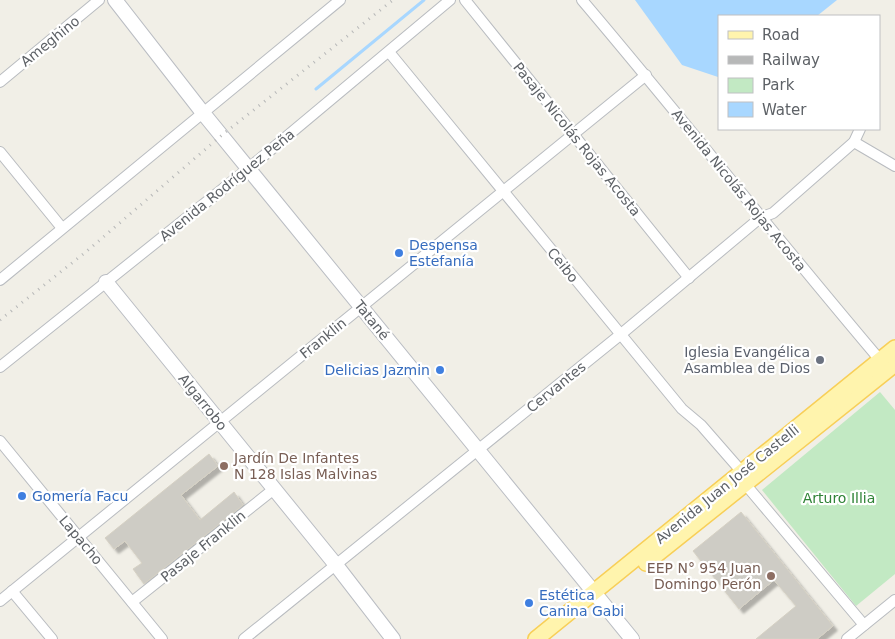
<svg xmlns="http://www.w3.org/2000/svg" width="895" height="639" viewBox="0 0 895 639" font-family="'DejaVu Sans',sans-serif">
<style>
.green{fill:#c2e9c3}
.water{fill:#a8d7ff}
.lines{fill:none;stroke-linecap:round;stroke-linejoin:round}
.stream{stroke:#a8d7ff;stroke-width:3}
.building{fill:#ceccc5;stroke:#d6d1c4;filter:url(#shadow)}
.street-casing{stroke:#b9bcc0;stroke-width:12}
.secondary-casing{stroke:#babdc3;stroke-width:16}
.primary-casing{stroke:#f8cf58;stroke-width:18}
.street{stroke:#fff;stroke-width:10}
.secondary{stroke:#fff;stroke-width:14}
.primary{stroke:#fff4ad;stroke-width:15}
.rail{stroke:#b7b8b8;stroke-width:3;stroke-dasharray:1 6;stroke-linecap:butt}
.shop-dot{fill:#3f7fe0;stroke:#fff;stroke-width:2}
.worship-dot{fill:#6b7280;stroke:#fff;stroke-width:2}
.education-dot{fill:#8d6e63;stroke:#fff;stroke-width:2}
.labels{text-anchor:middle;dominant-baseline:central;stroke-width:4.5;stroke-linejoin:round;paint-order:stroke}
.street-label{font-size:14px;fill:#5e6267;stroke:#fff}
.shop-label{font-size:14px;fill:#366cbe;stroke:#fff;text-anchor:start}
.worship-label{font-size:14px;fill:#5b616d;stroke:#fff;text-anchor:end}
.education-label{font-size:14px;fill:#785e54;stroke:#fff;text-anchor:start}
.park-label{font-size:14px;fill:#308337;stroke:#fff}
</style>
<defs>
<filter id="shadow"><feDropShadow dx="4.5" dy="4.5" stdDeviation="1" flood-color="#0004"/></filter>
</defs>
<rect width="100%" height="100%" fill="#f1efe7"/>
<polygon class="green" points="880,392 895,410 895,574 856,606 762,490"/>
<polygon class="water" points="635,0 837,0 817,16 719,16 718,77 682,65"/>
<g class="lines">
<polyline class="stream" points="316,89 424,0"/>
</g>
<g class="building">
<polygon points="209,454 218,466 181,495 200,520 234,492 243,505 144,584 133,569 142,563 125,541 114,549 105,538"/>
<polygon points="741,512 833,626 817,639 756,639 796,606 774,580 739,609 693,551"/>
</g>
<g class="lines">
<g class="street-casing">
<g id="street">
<polyline points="465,0 689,278"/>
<path d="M582 0C683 119 779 241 880 360"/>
<polyline points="389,52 682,409 701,425 742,472"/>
<polyline points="0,82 99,0"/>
<polyline points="854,142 895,166"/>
<polyline points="0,152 62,228"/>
<polyline points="0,280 340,0"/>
<polyline points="0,367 249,168 450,0"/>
<polyline points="0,441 162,639"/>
<polyline points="746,485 864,625"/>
<polyline points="12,591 52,639"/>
<polyline points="0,601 646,75"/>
<polyline points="132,602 274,489"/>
<polyline points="244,639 620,335 760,218 773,213 854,142 860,129"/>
<polyline points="847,639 895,600"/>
</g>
</g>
<g class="secondary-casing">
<g id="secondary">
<polyline points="115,0 203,113 632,639"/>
<polyline points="106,282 336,565 393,639"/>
</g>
</g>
<g class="primary-casing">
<g id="primary">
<polyline points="646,563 895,364"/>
<polyline points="536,639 895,348"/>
</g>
</g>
<use href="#street" class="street"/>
<use href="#secondary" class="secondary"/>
<use href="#primary" class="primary"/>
<polyline class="rail" points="0,320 87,251 222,135 393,0"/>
</g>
<g class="shop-dot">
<circle cx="399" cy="253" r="5"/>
<circle cx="440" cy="370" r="5"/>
<circle cx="22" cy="496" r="5"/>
<circle cx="529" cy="603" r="5"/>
</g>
<circle class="worship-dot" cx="820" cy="360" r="5"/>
<g class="education-dot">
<circle cx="224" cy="466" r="5"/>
<circle cx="771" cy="576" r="5"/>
</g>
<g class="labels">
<g class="street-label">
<text transform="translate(50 41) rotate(-39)">Ameghino</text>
<text transform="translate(577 139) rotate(51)">Pasaje Nicolás Rojas Acosta</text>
<text transform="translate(227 185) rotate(-39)">Avenida Rodríguez Peña</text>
<text transform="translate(739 190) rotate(51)">Avenida Nicolás Rojas Acosta</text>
<text transform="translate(563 265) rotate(51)">Ceibo</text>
<text transform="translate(372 320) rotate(51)">Tatané</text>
<text transform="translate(323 338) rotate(-39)">Franklin</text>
<text transform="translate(556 387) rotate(-39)">Cervantes</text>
<text transform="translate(203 402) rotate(51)">Algarrobo</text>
<text transform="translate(727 484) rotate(-39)">Avenida Juan José Castelli</text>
<text transform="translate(81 540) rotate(50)">Lapacho</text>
<text transform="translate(203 546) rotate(-39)">Pasaje Franklin</text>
</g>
<g class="shop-label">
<text x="409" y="245">Despensa<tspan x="409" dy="16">Estefanía</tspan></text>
<text x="430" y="370" text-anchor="end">Delicias Jazmin</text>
<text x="32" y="496">Gomería Facu</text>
<text x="539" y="595">Estética<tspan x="539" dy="16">Canina Gabi</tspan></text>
</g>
<g class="worship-label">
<text x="810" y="352">Iglesia Evangélica<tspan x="810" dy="16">Asamblea de Dios</tspan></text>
</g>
<g class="education-label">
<text x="234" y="458">Jardín De Infantes<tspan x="234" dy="16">N 128 Islas Malvinas</tspan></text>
<text x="761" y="568" text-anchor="end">EEP N° 954 Juan<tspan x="761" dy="16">Domingo Perón</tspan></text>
</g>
<g class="park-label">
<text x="839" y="498">Arturo Illia</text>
</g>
</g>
<rect x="718" y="15" width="162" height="115" fill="#ffffff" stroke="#bfc0c2"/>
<rect x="728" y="31" width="25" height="8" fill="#fff4ad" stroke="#bfc0c2"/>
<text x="762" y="40" font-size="15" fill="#5e6267">Road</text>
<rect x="728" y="56" width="25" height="8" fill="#b7b8b8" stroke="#bfc0c2"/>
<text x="762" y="65" font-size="15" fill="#5e6267">Railway</text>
<rect x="728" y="78" width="25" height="15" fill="#c2e9c3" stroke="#bfc0c2"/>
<text x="762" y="90" font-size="15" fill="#5e6267">Park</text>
<rect x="728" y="102" width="25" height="15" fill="#a8d7ff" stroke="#bfc0c2"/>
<text x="762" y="115" font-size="15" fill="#5e6267">Water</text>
</svg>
